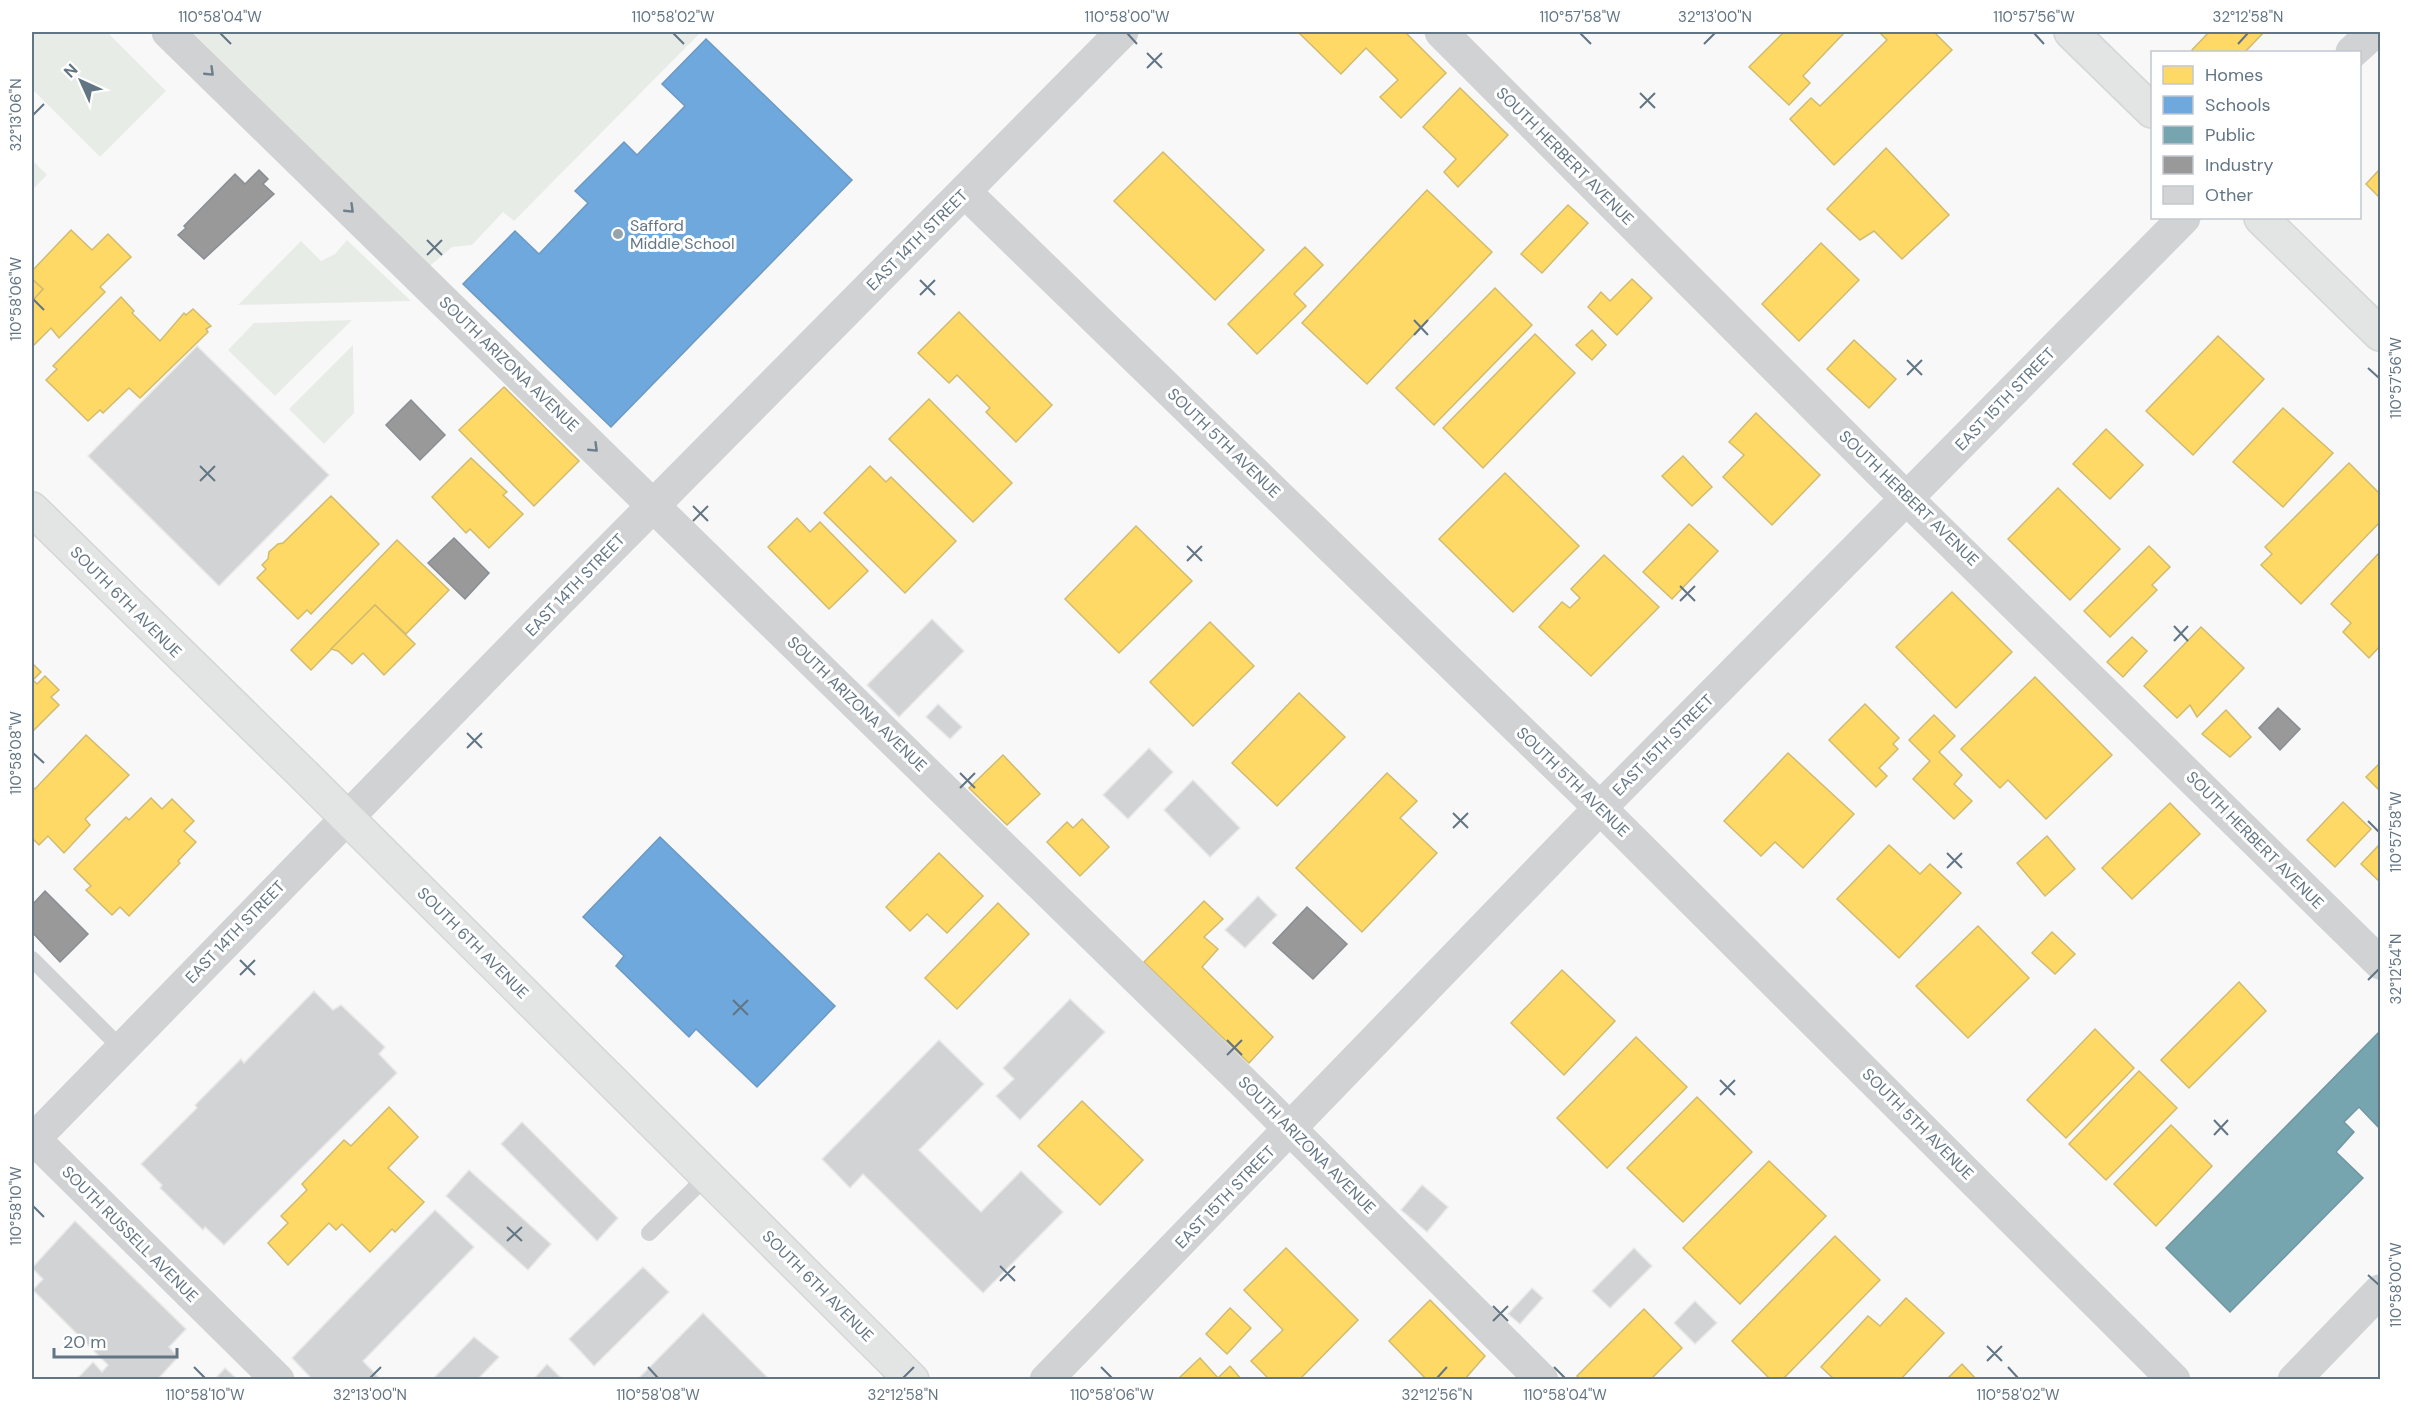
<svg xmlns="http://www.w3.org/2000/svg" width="2412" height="1411" viewBox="0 0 2412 1411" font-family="'DM Sans',sans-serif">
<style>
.green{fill:#e8ece6}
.homes{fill:#ffd966;stroke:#d0bb6f;stroke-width:1.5}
.schools{fill:#6fa8dc;stroke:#6b99c2;stroke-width:1.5}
.public{fill:#76a5af;stroke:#7097a2;stroke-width:1.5}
.industry{fill:#999;stroke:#888e93;stroke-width:1.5}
.building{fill:#d2d3d4;stroke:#e8e8e8;stroke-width:1.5}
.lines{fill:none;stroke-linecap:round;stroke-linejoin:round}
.secondary-casing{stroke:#d5d6d7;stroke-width:36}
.lane{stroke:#d1d2d3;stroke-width:16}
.street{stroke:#d1d2d3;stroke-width:33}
.secondary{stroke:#e3e4e4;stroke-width:33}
.oneway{stroke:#6d7e8c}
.ticks{fill:none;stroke:#627584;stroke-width:2}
.poi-dot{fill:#96a3ad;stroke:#fff;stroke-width:2}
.labels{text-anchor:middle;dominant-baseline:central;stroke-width:6;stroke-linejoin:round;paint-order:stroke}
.street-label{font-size:16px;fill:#627584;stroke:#fff}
.poi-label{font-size:16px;fill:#627584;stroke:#fff;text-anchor:start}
.neatline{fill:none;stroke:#627584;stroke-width:2}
.ticks-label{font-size:15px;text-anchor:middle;fill:#627584}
</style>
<rect width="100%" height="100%" fill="#f8f8f8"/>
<g class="green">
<polygon points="32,32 107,32 166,91 100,157 32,89"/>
<polygon points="192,32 701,32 514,221 503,212 472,245 452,247 430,266"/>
<polygon points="32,160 47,175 32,190"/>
<polygon points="347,240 411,301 238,305 301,241 321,261 335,254"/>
<polygon points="352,320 275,396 228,350 254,323"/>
<polygon points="353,345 354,413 324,444 289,409"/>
</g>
<g class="homes">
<polygon points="1298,32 1405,32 1446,73 1401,118 1380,97 1398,80 1366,48 1341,74"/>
<polygon points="1784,32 1845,32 1803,76 1810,83 1789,105 1749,67"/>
<polygon points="1879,32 1934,32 1952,50 1834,165 1790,119 1811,98 1820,106 1887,40"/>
<polygon points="2209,32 2264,32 2245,52 2194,52 2192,50"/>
<polygon points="1460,88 1508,135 1458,187 1444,172 1456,159 1423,127"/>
<polygon points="1886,148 1949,215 1902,259 1874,231 1860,240 1827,209"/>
<polygon points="1163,152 1264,250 1215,300 1114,201"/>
<polygon points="2380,169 2380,198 2366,184"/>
<polygon points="1427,190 1492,252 1367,384 1302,323"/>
<polygon points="1568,205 1588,223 1542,273 1521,254"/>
<polygon points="71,230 92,250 108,234 131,257 100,287 105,292 59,338 51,328 32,347 32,301 43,289 32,279 32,271"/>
<polygon points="1821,243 1859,280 1799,341 1762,304"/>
<polygon points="1305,247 1323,265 1294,294 1306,306 1257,354 1228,324"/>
<polygon points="32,279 43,289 32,301"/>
<polygon points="1632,279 1652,298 1617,335 1588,307 1601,292 1610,301"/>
<polygon points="1495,288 1532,325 1434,425 1396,388"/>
<polygon points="121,297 134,311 132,313 160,341 184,313 186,315 193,309 211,326 206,329 208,332 140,398 129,388 103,413 100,410 88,421 46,380 57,369 53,366"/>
<polygon points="959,312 1052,405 1016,442 986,412 990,408 957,375 949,383 918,353"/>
<polygon points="1592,330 1606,345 1592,360 1576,345"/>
<polygon points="1535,334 1575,373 1483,468 1443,428"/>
<polygon points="2218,336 2264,379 2193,455 2146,411"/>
<polygon points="1854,340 1896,379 1869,408 1827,369"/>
<polygon points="504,387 579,461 534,506 459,430"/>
<polygon points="929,399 1012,483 973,522 889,439"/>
<polygon points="2283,408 2333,453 2283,507 2233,462"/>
<polygon points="1756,413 1820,475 1772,525 1723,477 1744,455 1729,442"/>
<polygon points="2106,429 2143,465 2110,499 2073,464"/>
<polygon points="1683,456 1712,487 1692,506 1662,476"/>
<polygon points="471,458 507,492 503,495 523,514 489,548 470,529 466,533 432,497"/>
<polygon points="2349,463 2380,494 2380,522 2301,604 2261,565 2272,554 2265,547"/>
<polygon points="870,466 886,482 891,477 956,541 905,593 824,513"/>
<polygon points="1505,473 1579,546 1513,612 1439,539"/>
<polygon points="2058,488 2120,549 2070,600 2008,539"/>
<polygon points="331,496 379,544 311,614 307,610 298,619 257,578 266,569 262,565 268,559 269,552 278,544 283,543"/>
<polygon points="797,518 810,532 820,522 868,571 829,609 768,547"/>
<polygon points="1689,524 1718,551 1672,599 1643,572"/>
<polygon points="1136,526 1192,581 1119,653 1065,599"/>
<polygon points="397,540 449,590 406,634 375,605 311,670 291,650"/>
<polygon points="2149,546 2170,567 2152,585 2157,590 2110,637 2084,611"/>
<polygon points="2380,552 2380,646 2369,658 2343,632 2351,623 2331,604"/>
<polygon points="1604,555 1659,607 1591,676 1539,627 1562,602 1570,608 1580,598 1571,589"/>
<polygon points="1952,592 2012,652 1956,708 1896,647"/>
<polygon points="375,605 415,644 384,675 363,653 352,664 338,651 331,649"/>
<polygon points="1210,622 1254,666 1193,726 1150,682"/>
<polygon points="2201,627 2244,668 2197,717 2190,705 2177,718 2144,686"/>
<polygon points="2132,637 2147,651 2123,677 2107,662"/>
<polygon points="32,663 41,672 33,680 37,684 45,676 59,690 51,697 59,705 32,732"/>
<polygon points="2035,677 2112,755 2046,819 2008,780 2000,788 1961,749"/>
<polygon points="1299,693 1345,737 1277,806 1232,763"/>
<polygon points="1865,704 1899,738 1893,744 1898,749 1879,768 1887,776 1876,787 1829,740"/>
<polygon points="2226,710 2251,737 2230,757 2202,734"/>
<polygon points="1934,715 1955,736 1939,752 1962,775 1954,784 1972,801 1954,819 1913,779 1930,761 1909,740"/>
<polygon points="86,735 129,775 85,819 90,825 64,853 48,836 39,845 32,838 32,786 35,789"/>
<polygon points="1788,753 1854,814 1803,868 1775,842 1761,856 1724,821"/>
<polygon points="1003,755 1040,794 1007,825 969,788"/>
<polygon points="2380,763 2380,791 2366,777"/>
<polygon points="1387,773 1417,801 1400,818 1437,853 1362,932 1296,868"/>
<polygon points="151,798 162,809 172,799 194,821 184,831 196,842 178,861 180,863 129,916 120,907 112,915 86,890 91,886 74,869 126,817 129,820"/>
<polygon points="2343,802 2371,829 2335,867 2307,840"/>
<polygon points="2170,803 2200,834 2132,899 2102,868"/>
<polygon points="1082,819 1109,847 1080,876 1047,842 1067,822 1073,828"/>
<polygon points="2047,836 2075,869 2045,896 2017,863"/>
<polygon points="2380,844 2380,882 2361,864"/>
<polygon points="1889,845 1920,874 1930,864 1961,893 1899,958 1837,899"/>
<polygon points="939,853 983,896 947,933 927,914 910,931 886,907"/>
<polygon points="1204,901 1223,919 1204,937 1218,949 1202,967 1273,1037 1249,1063 1144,962"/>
<polygon points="998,903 1029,934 957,1009 925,978"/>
<polygon points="1978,926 2029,978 1968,1038 1916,986"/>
<polygon points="2052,932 2075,954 2055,974 2032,953"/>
<polygon points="1562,970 1615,1021 1564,1075 1511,1023"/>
<polygon points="2239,982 2266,1011 2189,1088 2161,1060"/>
<polygon points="2095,1029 2134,1068 2066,1138 2027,1100"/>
<polygon points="1636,1037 1687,1087 1607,1168 1557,1118"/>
<polygon points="2139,1071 2177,1108 2106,1180 2069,1144"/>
<polygon points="1697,1097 1752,1152 1683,1222 1627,1168"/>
<polygon points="1082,1101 1143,1160 1100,1205 1038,1146"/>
<polygon points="389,1107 418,1137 388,1168 424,1202 395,1232 392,1229 370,1252 342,1224 336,1230 329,1223 288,1265 268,1243 288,1223 281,1216 307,1190 302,1184 344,1140 351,1146"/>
<polygon points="2171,1125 2212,1166 2156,1226 2114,1184"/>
<polygon points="1769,1161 1826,1216 1740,1304 1683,1248"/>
<polygon points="1835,1236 1880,1280 1782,1380 1771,1380 1732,1341"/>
<polygon points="1286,1248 1358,1320 1299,1380 1265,1380 1267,1377 1251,1361 1283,1330 1244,1290"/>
<polygon points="1906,1298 1944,1333 1900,1380 1835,1380 1821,1367 1868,1316 1880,1326"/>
<polygon points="1430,1300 1485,1356 1464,1380 1427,1380 1389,1341"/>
<polygon points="1230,1308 1251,1328 1227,1354 1206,1334"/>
<polygon points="1644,1309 1682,1348 1650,1380 1581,1380 1577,1376"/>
<polygon points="1200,1358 1218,1378 1230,1366 1242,1380 1177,1380"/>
<polygon points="1962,1364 1977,1380 1946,1380"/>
</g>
<g class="schools">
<polygon points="706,39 852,180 611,427 463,284 515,231 539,254 588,203 575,191 624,142 637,155 685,106 662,84"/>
<polygon points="660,837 835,1006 757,1087 696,1029 689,1037 616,966 624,956 583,917"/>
</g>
<polygon class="public" points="2380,1031 2380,1129 2359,1107 2344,1122 2354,1132 2336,1152 2363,1178 2230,1312 2166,1248"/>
<g class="industry">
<polygon points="259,170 268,179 263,184 274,194 204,259 178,235 186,228 184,226 235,174 245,184"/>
<polygon points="411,400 445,435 420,460 386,425"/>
<polygon points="454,538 489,573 465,599 428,563"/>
<polygon points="2278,708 2300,729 2280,750 2259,728"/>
<polygon points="45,891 88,934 60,962 32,932 32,905"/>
<polygon points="1307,907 1347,944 1313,979 1273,943"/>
</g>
<g class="building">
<polygon points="197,346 329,475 219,586 88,456"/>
<polygon points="932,619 964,651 899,717 867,685"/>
<polygon points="938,704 962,727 950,739 926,717"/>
<polygon points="1149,748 1173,772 1128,819 1103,795"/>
<polygon points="1193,780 1240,828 1210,857 1164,810"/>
<polygon points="1258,896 1277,915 1245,948 1225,930"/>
<polygon points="314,991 333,1010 341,1005 385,1047 379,1054 397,1073 224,1245 205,1227 203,1230 160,1188 162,1185 141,1164 197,1108 195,1105 241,1059 244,1063"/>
<polygon points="1070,999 1105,1032 1020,1120 996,1096 1014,1079 1003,1068"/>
<polygon points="939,1040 984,1084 919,1150 981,1212 1021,1171 1063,1212 983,1293 863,1174 850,1188 822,1159"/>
<polygon points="522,1122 618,1218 597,1241 501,1144"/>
<polygon points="469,1170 551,1244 528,1270 446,1196"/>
<polygon points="1422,1185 1448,1207 1427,1232 1401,1210"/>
<polygon points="435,1210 474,1247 363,1361 381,1380 313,1380 292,1358"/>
<polygon points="75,1221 186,1329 169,1347 178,1357 157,1380 76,1380 93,1362 102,1372 108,1365 33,1290 43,1279 32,1268"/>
<polygon points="1634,1248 1652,1266 1610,1308 1592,1291"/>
<polygon points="643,1267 669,1292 594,1366 569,1339"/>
<polygon points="1532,1288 1543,1298 1520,1324 1508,1314"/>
<polygon points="1695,1301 1717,1323 1695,1344 1674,1323"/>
<polygon points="703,1313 770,1380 637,1380"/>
<polygon points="474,1337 499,1357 477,1380 432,1380"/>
<polygon points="547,1364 563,1380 533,1380"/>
<polygon points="225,1368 238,1380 214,1380"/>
</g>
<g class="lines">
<g class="secondary-casing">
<g id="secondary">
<polyline points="2071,32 2152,111"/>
<polyline points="2261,218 2380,334"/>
<polyline points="32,509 303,774 912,1380"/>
</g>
</g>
<g class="lane">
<polyline points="32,959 122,1049"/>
<polyline points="649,1233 707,1176"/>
</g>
<g class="street">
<polyline points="168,32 1244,1083 1542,1380"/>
<polyline points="1441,32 1907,499 2380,963"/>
<polyline points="2352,52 2374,32"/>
<polyline points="965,192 1600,808 2174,1380"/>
<polyline points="34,1139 278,1380"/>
<polyline points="32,1141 545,615 1122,32"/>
<polyline points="1046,1380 1600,808 2184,218"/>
<polyline points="2294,1380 2380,1291"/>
</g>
<use href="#secondary" class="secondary"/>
</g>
<defs><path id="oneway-chevron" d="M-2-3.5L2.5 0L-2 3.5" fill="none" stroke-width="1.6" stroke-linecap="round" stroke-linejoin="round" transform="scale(1.5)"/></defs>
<g class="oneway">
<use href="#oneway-chevron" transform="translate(210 72) rotate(44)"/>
<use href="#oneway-chevron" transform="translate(350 209) rotate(44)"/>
<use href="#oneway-chevron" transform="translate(594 448) rotate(44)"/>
</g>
<path class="ticks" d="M220 33 231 44M673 33 684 44M1127 33 1137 44M1580 33 1591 44M2034 33 2044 44M1704 44 1715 33M2238 44 2248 33M1147 53 1162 68M1147 68 1162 53M1640 93 1655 108M1640 108 1655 93M33 115 44 104M427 240 442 255M427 255 442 240M920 280 935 295M920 295 935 280M33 299 44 310M1414 320 1428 335M1414 335 1428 320M1907 360 1922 375M2368 368 2379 378M1907 375 1922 360M200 466 215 481M200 481 215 466M693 506 708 521M693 521 708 506M1187 546 1202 561M1187 561 1202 546M1680 586 1695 601M1680 601 1695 586M2174 626 2188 641M2174 641 2188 626M467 733 482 748M467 748 482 733M33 753 44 763M960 773 975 788M960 788 975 773M1453 813 1468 828M2368 821 2379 832M1453 828 1468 813M1947 853 1962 868M1947 868 1962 853M240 960 255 975M240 975 255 960M2368 980 2379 969M733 1000 748 1015M733 1015 748 1000M1227 1040 1242 1055M1227 1055 1242 1040M1720 1080 1735 1095M1720 1095 1735 1080M2214 1120 2228 1135M2214 1135 2228 1120M33 1206 44 1217M507 1227 522 1241M507 1241 522 1227M1000 1266 1015 1281M2368 1275 2379 1285M1000 1281 1015 1266M1493 1306 1508 1321M1493 1321 1508 1306M1987 1346 2002 1361M1987 1361 2002 1346M194 1367 205 1378M648 1367 658 1378M1101 1367 1112 1378M1554 1367 1565 1378M2008 1367 2018 1378M370 1378 381 1367M903 1378 914 1367M1437 1378 1447 1367"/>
<circle class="poi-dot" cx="618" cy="234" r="6"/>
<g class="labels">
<g class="street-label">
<text transform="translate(1565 156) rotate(45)">SOUTH HERBERT AVENUE</text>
<text transform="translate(917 240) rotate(-45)">EAST 14TH STREET</text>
<text transform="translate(509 364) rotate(44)">SOUTH ARIZONA AVENUE</text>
<text transform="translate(2005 399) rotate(-46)">EAST 15TH STREET</text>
<text transform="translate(1224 443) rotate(44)">SOUTH 5TH AVENUE</text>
<text transform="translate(1909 498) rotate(44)">SOUTH HERBERT AVENUE</text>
<text transform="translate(575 585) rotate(-46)">EAST 14TH STREET</text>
<text transform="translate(126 602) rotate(45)">SOUTH 6TH AVENUE</text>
<text transform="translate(857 704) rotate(44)">SOUTH ARIZONA AVENUE</text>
<text transform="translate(1663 745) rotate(-45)">EAST 15TH STREET</text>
<text transform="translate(1573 782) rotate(44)">SOUTH 5TH AVENUE</text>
<text transform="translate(2255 840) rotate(45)">SOUTH HERBERT AVENUE</text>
<text transform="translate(235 932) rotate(-46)">EAST 14TH STREET</text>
<text transform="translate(473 943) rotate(45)">SOUTH 6TH AVENUE</text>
<text transform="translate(1918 1124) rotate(45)">SOUTH 5TH AVENUE</text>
<text transform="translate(1307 1145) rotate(45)">SOUTH ARIZONA AVENUE</text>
<text transform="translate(1225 1197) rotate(-46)">EAST 15TH STREET</text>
<text transform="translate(130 1234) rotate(45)">SOUTH RUSSELL AVENUE</text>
<text transform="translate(818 1286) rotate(45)">SOUTH 6TH AVENUE</text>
</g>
<g class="poi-label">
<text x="630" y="225">Safford<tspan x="630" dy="18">Middle School</tspan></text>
</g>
</g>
<rect width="2412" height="1411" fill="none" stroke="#ffffff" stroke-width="66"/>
<rect x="2151" y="51" width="210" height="168" fill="#ffffff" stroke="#c0c8ce" stroke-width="1.5"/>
<rect x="2163" y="66" width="30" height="18" fill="#ffd966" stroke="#c0c8ce" stroke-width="1.5"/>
<text x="2205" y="81" font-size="18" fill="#627584">Homes</text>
<rect x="2163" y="96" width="30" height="18" fill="#6fa8dc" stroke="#c0c8ce" stroke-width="1.5"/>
<text x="2205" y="111" font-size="18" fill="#627584">Schools</text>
<rect x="2163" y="126" width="30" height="18" fill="#76a5af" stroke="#c0c8ce" stroke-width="1.5"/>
<text x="2205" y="141" font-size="18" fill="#627584">Public</text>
<rect x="2163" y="156" width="30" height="18" fill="#999999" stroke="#c0c8ce" stroke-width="1.5"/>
<text x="2205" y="171" font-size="18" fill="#627584">Industry</text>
<rect x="2163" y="186" width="30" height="18" fill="#d2d3d4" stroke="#c0c8ce" stroke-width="1.5"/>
<text x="2205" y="201" font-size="18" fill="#627584">Other</text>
<g transform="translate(81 81) rotate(315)" stroke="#ffffff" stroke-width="4.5" paint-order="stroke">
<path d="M0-4.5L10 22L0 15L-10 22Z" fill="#627584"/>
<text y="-9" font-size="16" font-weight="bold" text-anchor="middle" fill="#627584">N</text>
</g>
<path d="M54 1348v9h123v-9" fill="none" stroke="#627584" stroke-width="3"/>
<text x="63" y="1348" font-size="18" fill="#627584" stroke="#ffffff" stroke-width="4.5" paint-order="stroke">20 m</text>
<rect x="33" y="33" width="2346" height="1345" class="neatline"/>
<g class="ticks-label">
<text x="220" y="22">110°58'04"W</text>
<text x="673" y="22">110°58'02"W</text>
<text x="1127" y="22">110°58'00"W</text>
<text x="1580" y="22">110°57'58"W</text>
<text x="1715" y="22">32°13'00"N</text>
<text x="2034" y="22">110°57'56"W</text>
<text x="2248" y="22">32°12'58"N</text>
<text transform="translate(16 115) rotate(-90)" y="5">32°13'06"N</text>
<text transform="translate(16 299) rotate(-90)" y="5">110°58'06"W</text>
<text transform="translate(2396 378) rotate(-90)" y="5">110°57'56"W</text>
<text transform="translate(16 753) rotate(-90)" y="5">110°58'08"W</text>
<text transform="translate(2396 832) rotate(-90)" y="5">110°57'58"W</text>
<text transform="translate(2396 969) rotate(-90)" y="5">32°12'54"N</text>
<text transform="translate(16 1206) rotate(-90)" y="5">110°58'10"W</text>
<text transform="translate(2396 1285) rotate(-90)" y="5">110°58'00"W</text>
<text x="205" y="1400">110°58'10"W</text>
<text x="370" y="1400">32°13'00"N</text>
<text x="658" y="1400">110°58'08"W</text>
<text x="903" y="1400">32°12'58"N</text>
<text x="1112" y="1400">110°58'06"W</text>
<text x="1437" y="1400">32°12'56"N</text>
<text x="1565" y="1400">110°58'04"W</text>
<text x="2018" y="1400">110°58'02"W</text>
</g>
</svg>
